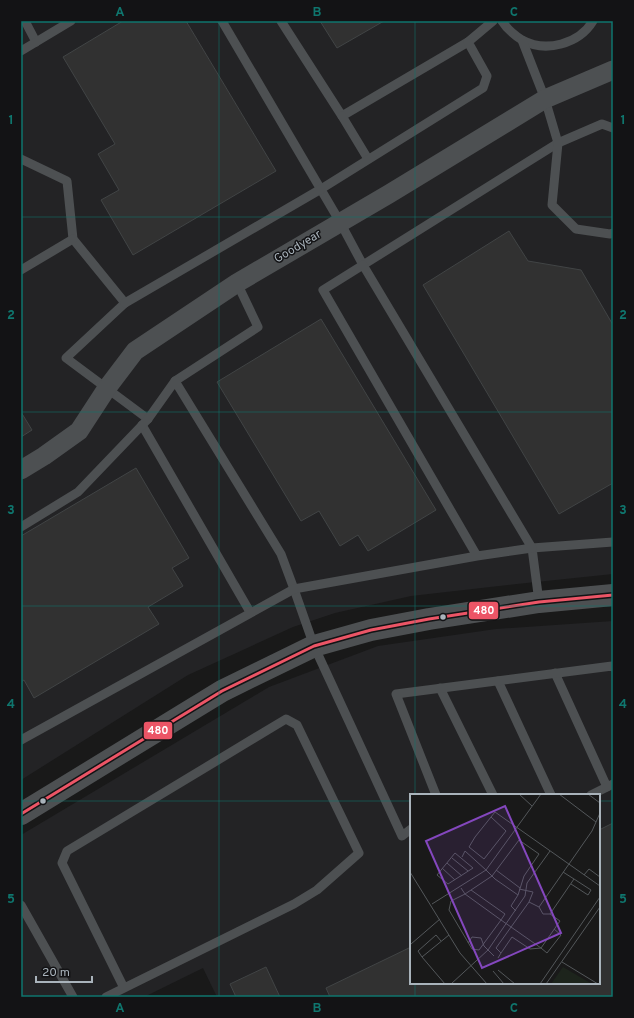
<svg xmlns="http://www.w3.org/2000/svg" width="634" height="1018" viewBox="0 0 634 1018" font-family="Overpass,sans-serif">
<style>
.built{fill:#232325;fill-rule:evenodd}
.building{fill:#313131;stroke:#414445}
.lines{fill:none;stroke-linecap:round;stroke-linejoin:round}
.service{stroke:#4d5052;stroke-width:9}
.minor{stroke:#4d5052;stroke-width:19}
.tertiary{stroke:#4d5052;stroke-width:22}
.bus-1-casing{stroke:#131315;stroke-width:6}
.bus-1{stroke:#ec5566;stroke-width:3}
.grid{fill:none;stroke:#0f766e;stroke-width:1;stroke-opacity:0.55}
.bus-dot{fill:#a9b3bb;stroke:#131315;stroke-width:1.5}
.labels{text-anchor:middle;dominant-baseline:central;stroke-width:3;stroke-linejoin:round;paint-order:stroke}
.street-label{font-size:12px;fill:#a9b3bb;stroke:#131315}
.inset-road{fill:none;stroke:#53575a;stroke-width:1}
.view{fill:#8447be;fill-opacity:0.15;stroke:#8447be;stroke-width:2}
.inset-edge{fill:none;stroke:#a9b3bb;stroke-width:2}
.line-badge{stroke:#131315;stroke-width:1.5}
.badge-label{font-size:11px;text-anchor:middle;font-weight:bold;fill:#fff}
.neatline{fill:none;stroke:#0f766e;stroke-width:1.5}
.grid-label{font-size:13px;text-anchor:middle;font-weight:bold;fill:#0f766e}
</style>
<rect width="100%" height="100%" fill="#191919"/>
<g class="built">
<polygon points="21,21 613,21 613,574 517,584 411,596 335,613 293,627 188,675 21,780"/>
<path d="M613 621V997H217L203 968 144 997H21V835L269 687 378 646 496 629ZM411 795H599V983H411Z"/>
</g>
<g class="building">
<polygon points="123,21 186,21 276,171 133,255 101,200 119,190 98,154 115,144 63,57"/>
<polygon points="320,21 384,21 337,48"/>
<polygon points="509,231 528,261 581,270 613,325 613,483 559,514 423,285"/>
<polygon points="321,319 436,510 368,551 358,535 340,546 319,511 301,521 217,382"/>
<polygon points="21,412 32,430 21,437"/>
<polygon points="136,468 189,558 172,568 183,586 148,607 159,624 34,698 24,680 21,682 21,536"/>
<polygon points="613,823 613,997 330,997 326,988 411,947 411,983 599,983 599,830"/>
<polygon points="266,967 280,997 236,997 230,984"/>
</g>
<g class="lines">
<g class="service">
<polyline points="25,21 36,42"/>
<polyline points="222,21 340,222 363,265 558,143 602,124 613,128"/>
<polyline points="281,21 342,116 468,42"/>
<path d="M502 21C507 29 514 35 522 40 546 53 579 44 593 21"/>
<polyline points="522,40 545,99 558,143 552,205 576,229 610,234 613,233"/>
<polyline points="21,51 71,21"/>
<polyline points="342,116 368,159"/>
<polyline points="21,159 67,181 73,239 125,303 66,358 148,419"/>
<polyline points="21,270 73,239"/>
<polyline points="125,303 321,189 483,88 487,76 468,42 493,21"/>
<polyline points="175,381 258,327 237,283"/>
<polyline points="142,425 250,612"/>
<polyline points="21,527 78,492 148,419 175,381 281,554 294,589 314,646 402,836 411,829"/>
<polyline points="539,602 532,548 613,542"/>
<polyline points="555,673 607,787"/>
<polyline points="498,681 551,795"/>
<polyline points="440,688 493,795"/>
<polyline points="21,740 294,589 477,556 532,548 363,265 323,290 477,556"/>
<polyline points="436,795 396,694 612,666 613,667"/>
<polyline points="591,795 613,784"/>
<polyline points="21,905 73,997"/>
<polyline points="106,997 294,904 317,890 359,853 297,725 286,719 67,851 62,863 124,988"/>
</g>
<polyline class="minor" points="21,470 44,456 79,431 107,388 135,351 237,283 389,194 545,99 613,70"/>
<polyline class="tertiary" points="21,814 222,691 314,646 371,630 429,619 539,602 613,595"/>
<g class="bus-1-casing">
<polyline id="bus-1" points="21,814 222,691 314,646 371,630 429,619 539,602 613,595"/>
</g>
<use href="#bus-1" class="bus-1"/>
</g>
<path class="grid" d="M219 21V997M415 21V795M21 217H613M21 412H613M21 606H613M21 801H411M599 801H613M415 983V997"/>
<g class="bus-dot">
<circle cx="443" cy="617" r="3.5"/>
<circle cx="43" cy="801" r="3.5"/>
</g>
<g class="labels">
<g class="street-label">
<text transform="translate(298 247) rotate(-31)">Goodyear</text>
</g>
</g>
<g transform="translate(410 794)">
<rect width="190" height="190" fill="#191919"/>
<path d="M153 173 182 190H141Z" fill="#1d241c"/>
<path class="inset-road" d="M109 0 122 12M149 0 186 28M178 0 190 9M81 23 96 37 74 65 59 53 65 43 85 18 190 92M45 59 63 74 38 90 27 81ZM52 63 55 57 76 76 85 85 108 101 114 82 129 60 109 46 82 82 55 100 91 126 95 120 61 96M42 64 58 77M37 69 52 82M32 74 45 86M86 76 110 94M0 78 50 159 77 190M174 81 179 75 190 83M161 90 178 101 181 96 164 85M51 94 55 100 41 107 39 116 62 155 69 156 91 126 131 154 150 127 140 120H133L129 113 119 108 123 98 109 95M22 110 76 76 131 0M129 113 182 37 190 19M106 117 101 112 108 101M140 120 164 85 153 78M0 149 1 150 30 125M58 149 62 143 71 144 74 152 84 162M91 159 102 143 120 155 131 154 137 159 151 141 144 135M12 163 8 157 26 141 31 147M88 164 91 159 86 154 119 108M152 168 188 190M88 176 105 190M83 177 94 190M35 190 12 163 39 141M41 190 78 156 115 102 117 89 140 57M130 190 190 103M136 190 190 113"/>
<path class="view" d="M95 12 151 139 72 174 16 47Z"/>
<rect width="190" height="190" class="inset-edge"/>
</g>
<g class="line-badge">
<rect x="468" y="601" width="31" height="19" rx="4" fill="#ec5566"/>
<rect x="143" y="721" width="30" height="19" rx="4" fill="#ec5566"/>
</g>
<g class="badge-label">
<text x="484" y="614">480</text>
<text x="158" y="734">480</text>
</g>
<rect width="634" height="1018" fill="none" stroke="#131315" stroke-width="44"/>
<path d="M36 976v6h56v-6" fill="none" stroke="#a9b3bb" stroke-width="2"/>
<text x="42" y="976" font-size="12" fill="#a9b3bb" stroke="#131315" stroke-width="3" paint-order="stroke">20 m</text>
<rect x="22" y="22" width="590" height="974" class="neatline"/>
<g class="grid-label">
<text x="120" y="16">A</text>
<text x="317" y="16">B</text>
<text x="514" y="16">C</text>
<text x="11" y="124">1</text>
<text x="623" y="124">1</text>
<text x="11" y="319">2</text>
<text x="623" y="319">2</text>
<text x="11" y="514">3</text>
<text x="623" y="514">3</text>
<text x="11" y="708">4</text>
<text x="623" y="708">4</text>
<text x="11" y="903">5</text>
<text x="623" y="903">5</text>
<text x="120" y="1012">A</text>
<text x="317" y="1012">B</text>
<text x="514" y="1012">C</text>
</g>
</svg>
